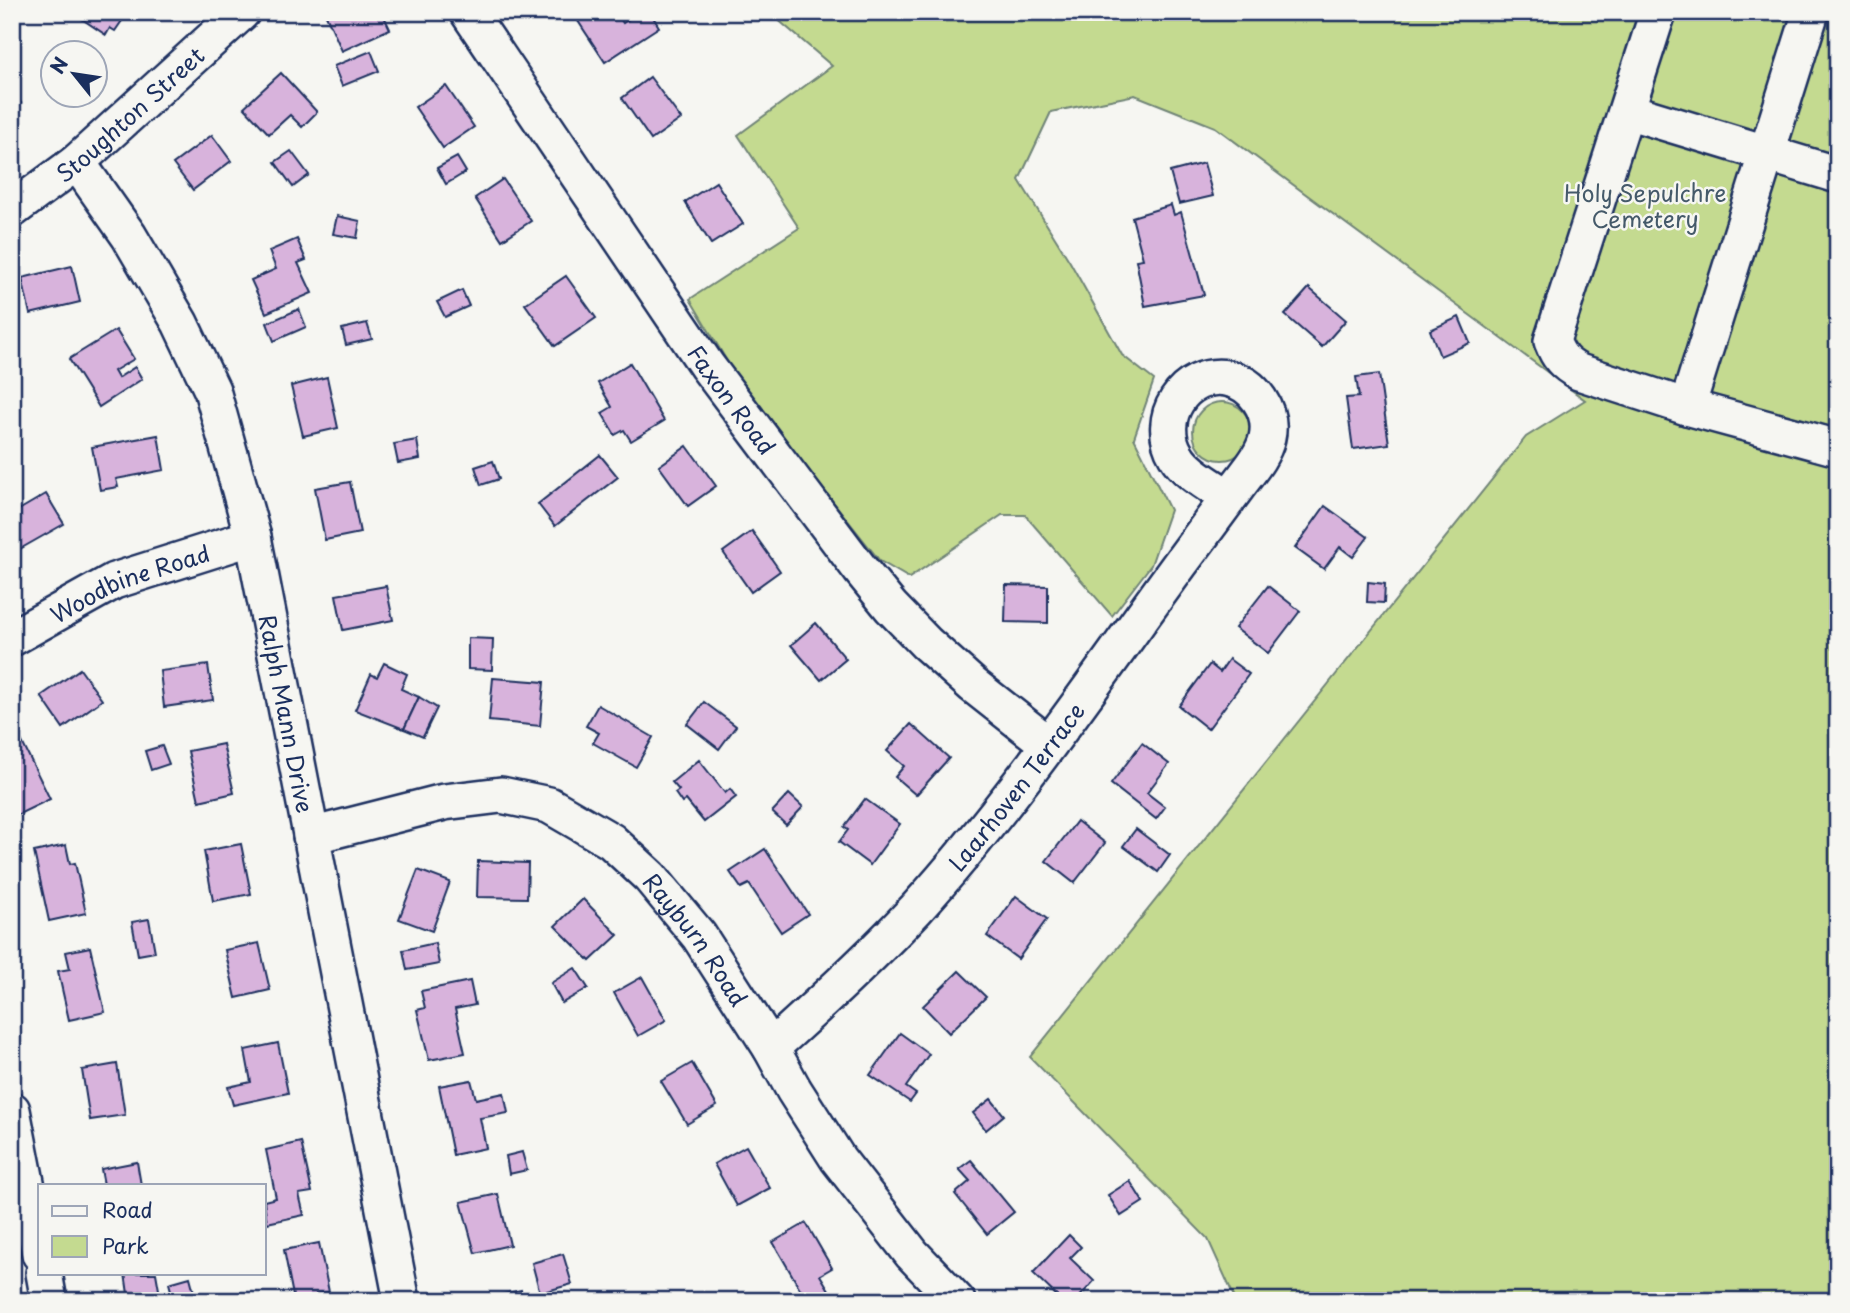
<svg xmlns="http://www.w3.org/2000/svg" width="1850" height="1313" viewBox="0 0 1850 1313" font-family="'Playpen Sans',sans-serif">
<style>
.green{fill:#c4da90;stroke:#708477;stroke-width:2}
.building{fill:#d8b3dc;stroke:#1b2f5e;stroke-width:2}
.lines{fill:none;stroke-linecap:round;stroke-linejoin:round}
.minor-casing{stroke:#1b2f5e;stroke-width:40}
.minor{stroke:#f6f6f2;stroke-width:35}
.labels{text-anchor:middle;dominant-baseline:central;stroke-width:5;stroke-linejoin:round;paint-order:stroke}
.street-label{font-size:23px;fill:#1b2f5e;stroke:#f6f6f2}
.park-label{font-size:23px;fill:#455a6a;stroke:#f6f6f2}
</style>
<rect width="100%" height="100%" fill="#f6f6f2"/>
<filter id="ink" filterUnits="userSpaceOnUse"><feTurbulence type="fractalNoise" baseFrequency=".0143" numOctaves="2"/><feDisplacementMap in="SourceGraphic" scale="14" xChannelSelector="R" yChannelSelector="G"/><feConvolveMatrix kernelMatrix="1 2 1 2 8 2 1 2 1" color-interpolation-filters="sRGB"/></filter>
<g filter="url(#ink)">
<g class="green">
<polygon points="769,12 1838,12 1838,1301 1236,1301 1208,1239 1030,1057 1526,437 1585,400 1215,127 1135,95 1051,112 1019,180 1070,262 1122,355 1154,380 1134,438 1170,510 1151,565 1112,616 1025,515 1002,515 909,578 880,561 743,388 690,299 799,228 738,135 832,66"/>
<circle cx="1222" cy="431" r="29"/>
</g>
<g class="building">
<polygon points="83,12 128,12 115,31 110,28 106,35 79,17"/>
<polygon points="332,12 382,12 390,29 342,51 326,15"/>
<polygon points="592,12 616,12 623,23 639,12 650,12 659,27 605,62 578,21"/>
<polygon points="371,51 379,71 342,86 334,66"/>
<polygon points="281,73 317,112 302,127 290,115 269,134 244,107"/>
<polygon points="650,77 681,119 651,140 622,98"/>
<polygon points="446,86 474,127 443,148 415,107"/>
<polygon points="12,91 21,103 12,109"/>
<polygon points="212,135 231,161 193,190 173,164"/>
<polygon points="291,151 309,175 293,187 275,162"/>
<polygon points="457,157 466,172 446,184 437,168"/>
<polygon points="1204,163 1213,196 1179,204 1170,172"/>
<polygon points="503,179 531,221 502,240 475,198"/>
<polygon points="716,182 743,224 711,244 685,202"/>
<polygon points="1171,205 1174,215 1181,212 1204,295 1145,306 1136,260 1143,259 1132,217"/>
<polygon points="337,216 360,221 357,238 333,234"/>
<polygon points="297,239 306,260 298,263 312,293 266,313 251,280 276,269 269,251"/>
<polygon points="72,266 80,302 30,314 22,278"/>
<polygon points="566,276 596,318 555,346 525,304"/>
<polygon points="1309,288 1346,320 1322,347 1285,315"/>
<polygon points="462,290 469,306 445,317 437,302"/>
<polygon points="299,309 306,327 274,341 267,323"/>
<polygon points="1459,317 1470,343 1440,356 1430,330"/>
<polygon points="367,323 372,339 346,345 342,329"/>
<polygon points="116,330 134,359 114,371 118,378 135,367 142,379 99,407 69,359"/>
<polygon points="630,363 664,421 631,441 624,430 615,435 602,413 612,407 598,383"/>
<polygon points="1379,374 1389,444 1353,449 1346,398 1359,397 1356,377"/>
<polygon points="327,377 338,428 303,436 291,386"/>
<polygon points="158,435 164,470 116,479 118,487 100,490 92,447"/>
<polygon points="417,440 420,459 398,463 394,444"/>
<polygon points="687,446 716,486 688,506 659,466"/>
<polygon points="600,455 618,477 555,526 538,504"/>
<polygon points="493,461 499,479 481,485 475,467"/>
<polygon points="350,482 360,533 325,540 315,488"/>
<polygon points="46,494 64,524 20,549 12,536 12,514"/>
<polygon points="1325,506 1368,537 1353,557 1340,547 1324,569 1295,548"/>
<polygon points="752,531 780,571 751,592 723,552"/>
<polygon points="1368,582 1385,584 1384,603 1367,602"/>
<polygon points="1006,585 1048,586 1048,623 1005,622"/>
<polygon points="386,586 393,620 343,630 336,595"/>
<polygon points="1268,586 1300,611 1268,653 1235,628"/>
<polygon points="816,623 846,659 821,680 791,645"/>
<polygon points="468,638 493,639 492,670 468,669"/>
<polygon points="1229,659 1249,674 1208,729 1179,706 1210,664 1220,672"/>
<polygon points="384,663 407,674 401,689 419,697 404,729 355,710 371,674 377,677"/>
<polygon points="208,665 213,700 164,707 160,671"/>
<polygon points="80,669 102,700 63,728 41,696"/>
<polygon points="493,678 544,682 540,726 489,721"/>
<polygon points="419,697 437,708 423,737 404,729"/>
<polygon points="704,702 736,726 719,749 687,724"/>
<polygon points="598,705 653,737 636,767 593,743 599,733 586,726"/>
<polygon points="911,724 949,758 916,795 895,777 904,766 887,751"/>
<polygon points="16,730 50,799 15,816 12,810 12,732"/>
<polygon points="1142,743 1169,764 1147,793 1165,807 1156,819 1111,784"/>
<polygon points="223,744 234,793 199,801 188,751"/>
<polygon points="162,746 169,764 151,770 145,751"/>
<polygon points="699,760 725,793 730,789 736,797 704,822 686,800 682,803 675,793 679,790 672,782"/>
<polygon points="789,794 803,807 786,825 772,812"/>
<polygon points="865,799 900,824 870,865 839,842 848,830 844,827"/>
<polygon points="1077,821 1105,843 1074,883 1046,861"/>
<polygon points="1136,829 1170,855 1158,872 1123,846"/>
<polygon points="241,844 251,894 213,901 204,851"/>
<polygon points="66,845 70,864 75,863 86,913 49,921 34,852"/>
<polygon points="765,849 808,914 781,932 749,884 741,888 730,872"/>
<polygon points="478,861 528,863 527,898 477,897"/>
<polygon points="418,870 450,882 432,931 399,919"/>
<polygon points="1016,896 1047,919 1018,959 987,936"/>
<polygon points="583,899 618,935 590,961 555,926"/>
<polygon points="149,919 155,952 138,955 132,922"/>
<polygon points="259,943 270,990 236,998 225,950"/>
<polygon points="435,943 439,964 407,970 403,950"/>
<polygon points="90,947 105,1012 69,1020 58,971 70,969 66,952"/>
<polygon points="575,968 588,988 562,1003 551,983"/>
<polygon points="959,971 986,997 949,1033 923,1006"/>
<polygon points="642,977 666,1020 638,1036 614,993"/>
<polygon points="470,981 475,1005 455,1009 465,1053 429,1060 417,1010 425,1008 421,991"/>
<polygon points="900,1033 929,1054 906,1087 916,1094 910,1102 870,1075"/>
<polygon points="278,1043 288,1093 233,1105 228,1087 251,1082 245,1050"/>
<polygon points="692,1063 717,1106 687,1124 661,1081"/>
<polygon points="117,1064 125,1115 90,1120 82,1070"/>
<polygon points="471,1080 476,1099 504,1093 508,1113 480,1118 486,1148 453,1155 439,1086"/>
<polygon points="991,1099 1004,1115 986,1130 973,1113"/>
<polygon points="301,1142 312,1192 299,1194 304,1215 267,1223 264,1201 276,1198 266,1150"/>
<polygon points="746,1146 770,1188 737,1206 714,1164"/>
<polygon points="522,1152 527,1170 509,1174 506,1156"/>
<polygon points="971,1160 1014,1212 987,1234 955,1194 970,1181 959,1169"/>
<polygon points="137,1162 141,1185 104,1185 101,1169"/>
<polygon points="1130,1181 1143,1202 1121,1216 1108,1195"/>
<polygon points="498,1194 510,1245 475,1253 461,1202"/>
<polygon points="806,1223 832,1268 820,1275 829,1290 811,1301 807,1301 773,1242"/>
<polygon points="1069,1235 1081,1247 1070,1258 1094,1281 1076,1301 1062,1301 1033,1273"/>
<polygon points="319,1243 329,1292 316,1294 317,1300 294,1301 284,1250"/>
<polygon points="563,1254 572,1284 540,1293 532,1263"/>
<polygon points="125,1273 156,1273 161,1301 129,1301"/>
<polygon points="190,1277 194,1292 173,1298 169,1283"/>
<polygon points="521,1290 523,1301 486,1301 486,1298"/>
</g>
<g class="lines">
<g class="minor-casing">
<g id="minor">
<path id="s1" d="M468 12 707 366 860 569 891 607 926 643 973 685 1048 744"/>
<path d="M1658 12 1552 341C1558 357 1564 364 1579 372L1687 407 1811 12"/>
<polyline points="1627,111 1838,175"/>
<path id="s2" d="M77 162 129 236 180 323 212 390 253 537 402 1301"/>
<path id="s3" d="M12 210 77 162 242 12"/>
<polyline points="1687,407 1838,448"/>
<path id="s4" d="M12 638 114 581 253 537"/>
<path id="s5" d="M311 836 444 802 501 795 549 805 611 841 650 877 699 936 771 1048 794 1090 838 1159 912 1254 957 1301"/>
<path id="s6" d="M771 1048C821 1003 870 958 916 909 1012 803 1096 679 1180 564 1199 538 1218 513 1237 487 1248 472 1263 456 1267 438 1273 411 1254 383 1227 378 1184 371 1154 419 1176 455 1186 473 1212 486 1229 498"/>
<polyline points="12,1110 40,1254"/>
<polyline points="44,1273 49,1301"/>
</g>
</g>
<use href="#minor" class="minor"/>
</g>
</g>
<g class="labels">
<g class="street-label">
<text stroke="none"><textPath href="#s3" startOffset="152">Stoughton Street</textPath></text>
<text stroke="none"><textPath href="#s1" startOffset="469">Faxon Road</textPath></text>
<text stroke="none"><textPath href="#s4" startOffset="131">Woodbine Road</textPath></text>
<text stroke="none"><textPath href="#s2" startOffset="598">Ralph Mann Drive</textPath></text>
<text stroke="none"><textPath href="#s6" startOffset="359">Laarhoven Terrace</textPath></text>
<text stroke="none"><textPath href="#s5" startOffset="446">Rayburn Road</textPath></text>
</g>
<g class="park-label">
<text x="1645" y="192">Holy Sepulchre<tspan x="1645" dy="26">Cemetery</tspan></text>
</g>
</g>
<rect width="1850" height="1313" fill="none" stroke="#f6f6f2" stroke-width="42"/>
<rect x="21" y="21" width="1808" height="1271" fill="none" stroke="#1b2f5e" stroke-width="2.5" filter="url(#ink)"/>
<rect x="38" y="1184" width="228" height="91" fill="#f6f6f2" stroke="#9ea6b7" stroke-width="2"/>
<rect x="52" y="1206" width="35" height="10" fill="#f6f6f2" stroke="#9ea6b7" stroke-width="2"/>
<text x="102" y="1218" font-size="21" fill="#1b2f5e">Road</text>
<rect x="52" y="1236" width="35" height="21" fill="#c4da90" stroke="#9ea6b7" stroke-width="2"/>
<text x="102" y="1254" font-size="21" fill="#1b2f5e">Park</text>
<g transform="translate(74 74) rotate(300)"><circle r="33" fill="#f6f6f2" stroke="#9ea6b7" stroke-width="2"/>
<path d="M0-5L12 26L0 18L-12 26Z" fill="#1b2f5e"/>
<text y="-10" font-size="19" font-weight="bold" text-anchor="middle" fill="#1b2f5e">N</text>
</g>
</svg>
